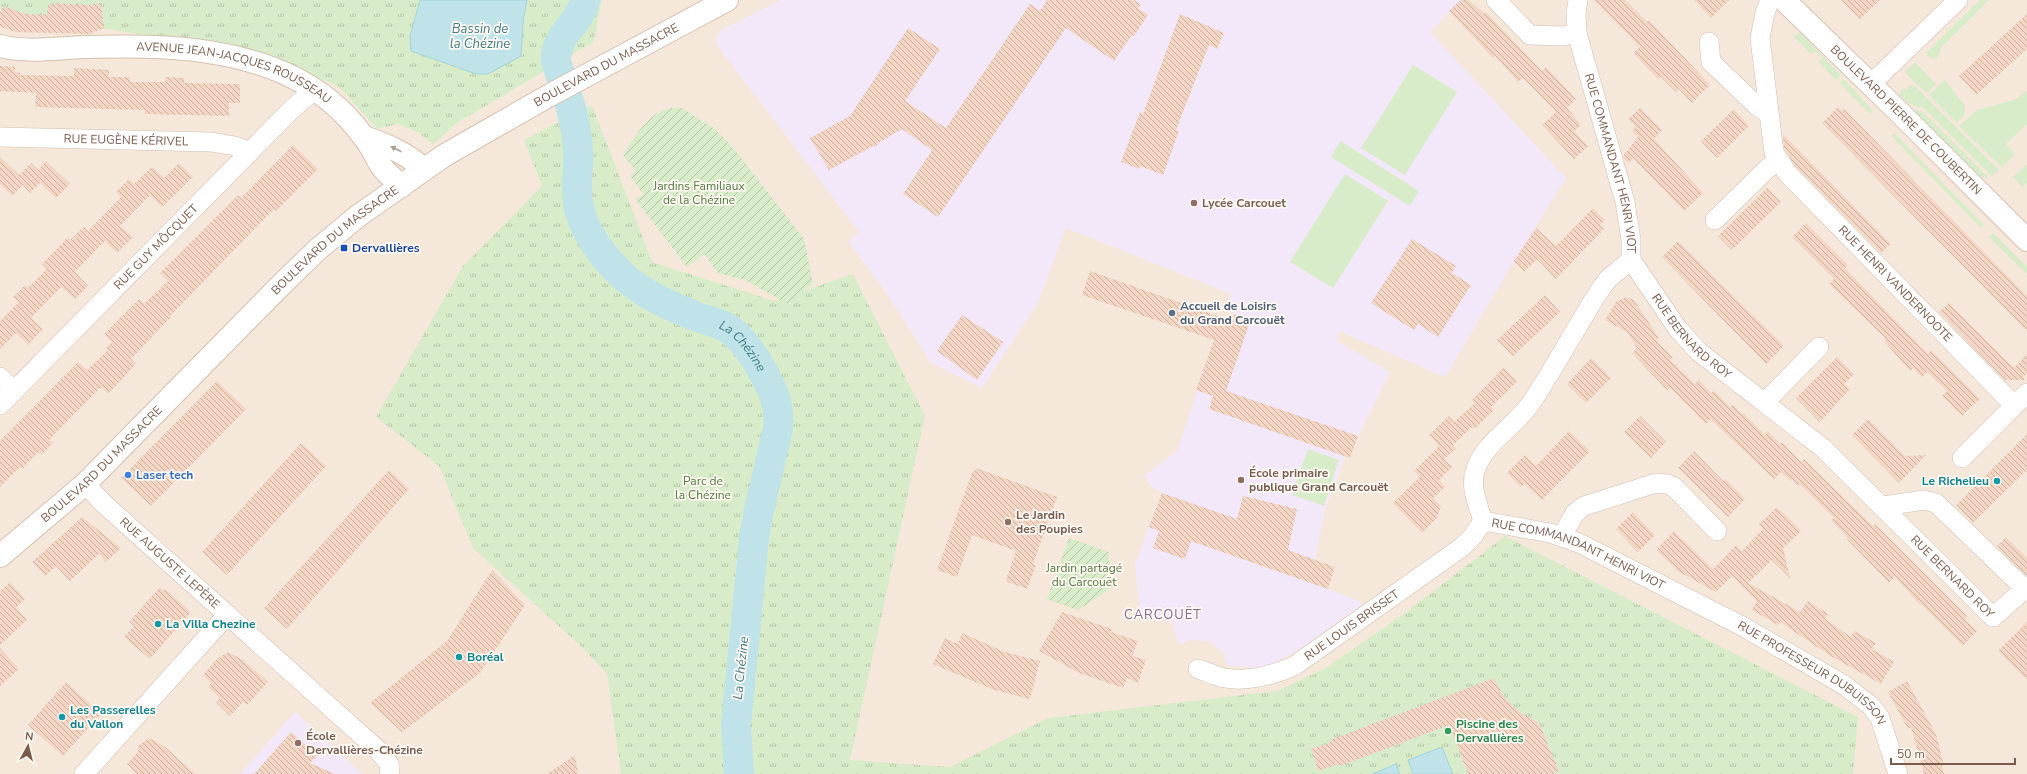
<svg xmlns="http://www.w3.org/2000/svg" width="2027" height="774" viewBox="0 0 2027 774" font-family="'Nunito Sans',sans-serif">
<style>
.residential{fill:#f5e8da}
.education{fill:#f3e8fa}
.grass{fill:#d8ecc9}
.park{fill:url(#park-tufts)}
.garden{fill:url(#garden-furrows)}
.water{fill:#bfe3e8;stroke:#a5d3da}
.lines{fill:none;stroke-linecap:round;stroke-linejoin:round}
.river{stroke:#bfe3e8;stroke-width:30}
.building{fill:url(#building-back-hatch)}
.street-casing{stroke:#d1beb0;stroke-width:20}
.secondary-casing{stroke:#d6c0b0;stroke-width:24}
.street{stroke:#fff;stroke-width:19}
.secondary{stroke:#fff;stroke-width:22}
.oneway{fill:#af9d94}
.education-dot{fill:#8d6e63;stroke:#fffaf3;stroke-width:1.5}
.transit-dot{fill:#1a4fb4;stroke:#fffaf3;stroke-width:1.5}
.service-dot{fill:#5c6f8a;stroke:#fffaf3;stroke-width:1.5}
.shop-dot{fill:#3f7fe0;stroke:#fffaf3;stroke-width:1.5}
.culture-dot{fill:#0f9aa8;stroke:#fffaf3;stroke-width:1.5}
.leisure-dot{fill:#2e9e5b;stroke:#fffaf3;stroke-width:1.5}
.labels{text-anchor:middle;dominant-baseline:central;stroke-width:3.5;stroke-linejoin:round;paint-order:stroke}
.street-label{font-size:12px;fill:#7a5c4d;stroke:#fffaf3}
.park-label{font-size:12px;fill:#537a41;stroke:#fffaf3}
.education-label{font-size:12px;font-weight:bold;fill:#785e54;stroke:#fffaf3;text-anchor:start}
.transit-label{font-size:12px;font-weight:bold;fill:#164399;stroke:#fffaf3;text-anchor:start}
.service-label{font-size:12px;font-weight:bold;fill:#4e5e75;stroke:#fffaf3;text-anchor:start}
.shop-label{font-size:12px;font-weight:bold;fill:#366cbe;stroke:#fffaf3;text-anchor:start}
.culture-label{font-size:12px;font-weight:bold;fill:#0d838f;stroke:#fffaf3;text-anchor:start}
.leisure-label{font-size:12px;font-weight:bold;fill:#27864d;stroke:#fffaf3;text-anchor:start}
.water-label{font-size:13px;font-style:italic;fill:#437c86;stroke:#fffaf3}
.neighbourhood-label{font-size:13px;letter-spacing:1px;fill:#846695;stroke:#fffaf3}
</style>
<defs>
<pattern id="park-tufts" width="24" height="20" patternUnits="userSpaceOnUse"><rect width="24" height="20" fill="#d8ecc9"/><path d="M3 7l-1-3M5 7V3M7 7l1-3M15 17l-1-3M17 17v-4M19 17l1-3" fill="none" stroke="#b4c2a5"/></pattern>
<pattern id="garden-furrows" width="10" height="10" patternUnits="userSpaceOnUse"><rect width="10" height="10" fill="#d8ecc9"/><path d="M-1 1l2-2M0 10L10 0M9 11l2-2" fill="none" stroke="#b4c2a5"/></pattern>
<pattern id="building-back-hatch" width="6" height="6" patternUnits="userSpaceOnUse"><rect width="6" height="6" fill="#f3d5c3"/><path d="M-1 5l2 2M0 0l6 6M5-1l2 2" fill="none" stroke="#cab0a1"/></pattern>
</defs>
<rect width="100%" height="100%" fill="#fdf6ec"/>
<polygon class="residential" points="602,0 2027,0 2027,774 0,774 0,27 16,30 106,29 249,51 338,86 377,129 398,124 419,133 433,145 457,123 594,42"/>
<g class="education">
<polygon points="781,0 1461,0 1430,32 1566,178 1519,253 1445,377 1339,331 1337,341 1390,372 1358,436 1350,458 1345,456 1344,460 1325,509 1315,560 1335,567 1328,589 1364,603 1294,653 1268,665 1251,668 1227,665 1223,652 1209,641 1190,640 1179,645 1171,619 1152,618 1140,611 1135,564 1162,493 1152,487 1144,476 1177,451 1214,340 1224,343 1234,314 1230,301 1231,294 1066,228 1038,302 982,388 931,363 889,297 848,241 859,232 717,45 716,40 720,31"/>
<polygon points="295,712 362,774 240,774"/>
</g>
<g class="grass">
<polygon points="1980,0 1989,0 1941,48 1937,59 1930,58 1926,53"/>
<polygon points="1799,32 1841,75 1836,80 1819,62 1822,58 1815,51 1811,54 1794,37"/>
<path d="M1915 62 1936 84 1927 93C1919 85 1912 81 1905 72Z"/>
<polygon points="1413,65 1457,92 1405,175 1361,148"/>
<polygon points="1844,79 1873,111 1870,114 1840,83"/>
<polygon points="1945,80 1965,106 1964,115 1957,123 1929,95"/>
<polygon points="1912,85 1915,86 1999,170 1992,176 1925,109 1908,103 1899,94 1904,88 1906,90"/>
<polygon points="2027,91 2027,124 2006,144 2015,154 2002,167 1959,126 1977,110 2014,100"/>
<polygon points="1917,110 1923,112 1989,178 1978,177 1910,111"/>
<polygon points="1894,133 1984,225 1981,228 1891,136"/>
<polygon points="1340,141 1419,191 1410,206 1331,157"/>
<polygon points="2027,164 2027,182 2022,187 2013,177"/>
<polygon points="1345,174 1388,201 1333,288 1290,262"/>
<polygon points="1993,233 2027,267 2027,274 1989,237"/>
<polygon points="1308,449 1339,460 1324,506 1292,495"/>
</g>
<g class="park">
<polygon points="0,0 602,0 594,42 457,123 433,145 419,133 398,124 377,129 338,86 249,51 106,29 16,30 0,27"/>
<polygon points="592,105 652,262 774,301 853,274 925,416 850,760 950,767 1048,718 1277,691 1326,668 1409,610 1505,536 1858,717 1853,774 621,774 607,674 584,649 473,548 439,466 376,417 463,266 542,186 524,140"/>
</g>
<g class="garden">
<path d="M680 107 715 129 735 150 804 239 813 284 788 304 745 280 718 273 704 254 687 267 636 200 643 194 630 176 636 171 623 155C633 139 646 117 664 110 669 108 675 108 680 107Z"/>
<polygon points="1069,538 1108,552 1113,587 1078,610 1047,599"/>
</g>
<g class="water">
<polygon points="420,0 527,0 523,22 521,56 488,74 476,74 411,51 410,36"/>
<polygon points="1442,747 1453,774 1413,774 1408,760"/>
<polygon points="1396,764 1400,774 1372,774"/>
</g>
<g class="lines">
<path class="river" id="s1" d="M585 0C581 23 554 35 556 62 566 92 577 120 578 152 579 165 576 178 577 192 578 224 599 253 622 275 641 293 668 305 692 315 706 321 722 322 734 333 746 344 757 360 764 374 774 392 780 407 778 428L758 515 754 539 736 725 739 774"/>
</g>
<g class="building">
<polygon points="1047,0 1134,0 1141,5 1138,8 1148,15 1134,36 1132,35 1114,61 1066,28 938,217 903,194 932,150 902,129 878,143 876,147 873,146 829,170 810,138 850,116 908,28 940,49 905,101 946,128 1030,4 1040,11"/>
<polygon points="1461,0 1469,0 1484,14 1486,12 1542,71 1546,67 1576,99 1567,108 1581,125 1574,131 1588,146 1574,159 1542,125 1556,112 1523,78 1518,82 1495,56 1493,58 1449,11"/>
<polygon points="1594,0 1625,0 1647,22 1649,20 1710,85 1692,103 1679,89 1676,92 1661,77 1658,79 1633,53 1640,47"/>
<polygon points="1694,0 1729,0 1711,18"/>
<polygon points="1841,0 1880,0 1860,19"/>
<polygon points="55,3 89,5 101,3 104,28 89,34 16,32 0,27 0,13 3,6 26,14 47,15 48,4 55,5"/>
<polygon points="1180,14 1224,33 1217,49 1209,45 1176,130 1179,131 1163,175 1140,166 1139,169 1121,162 1140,112 1143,114"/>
<polygon points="2027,14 2027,49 1976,95 1959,76"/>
<polygon points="0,66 15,67 15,72 20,73 20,75 74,76 74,68 93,69 109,70 109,77 130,77 130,82 165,82 165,77 184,78 184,83 240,84 240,103 229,103 229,116 145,114 145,110 35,107 36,93 0,91"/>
<polygon points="1838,107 1842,111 1844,109 2027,296 2027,331 1822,123"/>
<polygon points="1640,108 1662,130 1654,139 1703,193 1684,211 1633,158 1644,148 1628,163 1625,160 1623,156 1638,137 1632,131 1636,127 1628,119"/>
<polygon points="1734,109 1749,126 1717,158 1701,141"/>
<polygon points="1783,134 1891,244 1881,253 1796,167 1784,148"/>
<polygon points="293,145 318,169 276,211 274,209 170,316 171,317 131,359 136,364 108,394 101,387 49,440 53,443 42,455 38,452 22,469 20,467 0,487 0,441 78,362 87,370 108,350 106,348 112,342 104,334 139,299 144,304 168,281 160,273 238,195 241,198"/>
<polygon points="0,157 19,175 31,163 38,170 46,161 70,184 56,198 40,183 30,193 23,185 12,196 0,184"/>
<polygon points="179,163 193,177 162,207 150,195 120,226 133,237 117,253 105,241 75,272 88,286 75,299 61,287 31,318 43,329 28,345 16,333 0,349 0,321 19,302 13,297 25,285 28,288 47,269 42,264 68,237 70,240 73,237 77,239 74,236 84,227 88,231 121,197 116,192 129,179 134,184 152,167 164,178"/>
<polygon points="1767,188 1781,202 1732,250 1718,236"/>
<polygon points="1593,208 1605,220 1600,225 1604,229 1556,279 1537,259 1524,272 1514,261 1536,228 1556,246"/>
<polygon points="1806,223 1848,265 1845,268 1928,354 1931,350 1980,399 1962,416 1942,396 1947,391 1927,372 1922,377 1913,368 1910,371 1884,341 1886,339 1829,284 1834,279 1792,237"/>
<polygon points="1412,239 1456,266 1452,273 1471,285 1438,337 1418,324 1414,330 1371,303"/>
<polygon points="1678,241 1784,346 1766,364 1662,257"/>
<polygon points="1090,271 1232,321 1234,314 1251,319 1226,391 1358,436 1350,458 1209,409 1213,396 1196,390 1214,340 1082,295"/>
<polygon points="1545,295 1560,312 1513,356 1497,340"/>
<polygon points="1626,297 1634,300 1659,338 1656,340 1673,358 1670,360 1695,384 1699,380 1711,393 1714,391 1730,407 1733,405 1742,414 1743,413 1765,435 1768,431 1780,444 1782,442 1801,462 1804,459 1873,526 1875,524 1967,616 1965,619 1977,631 1963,646 1921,604 1920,605 1895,577 1889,583 1847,539 1848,538 1831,520 1834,518 1804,488 1799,484 1798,486 1792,479 1790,481 1781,472 1774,479 1710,419 1706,424 1670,388 1667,390 1632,353 1637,348 1627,332 1605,320 1616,302"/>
<polygon points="1949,303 2014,368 2027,354 2027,373 2023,378 2025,380 2005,380 1939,312"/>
<polygon points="962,315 1003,342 977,380 937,351"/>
<polygon points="1837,357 1854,374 1844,384 1850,389 1820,422 1796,398"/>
<polygon points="1591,358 1611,378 1586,403 1567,384"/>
<polygon points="1504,367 1517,382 1491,407 1494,410 1474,429 1472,427 1453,445 1456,449 1444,459 1452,467 1439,480 1445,487 1433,498 1441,506 1437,518 1422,533 1393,503 1420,477 1414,471 1439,446 1429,435 1449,416 1454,422 1475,403 1472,400"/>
<polygon points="217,381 246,409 151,506 121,478"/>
<polygon points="1640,416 1666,442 1651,458 1624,432"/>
<polygon points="1868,419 1905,456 1926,455 1899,483 1852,435"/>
<polygon points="1569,431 1590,451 1542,500 1525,484 1521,487 1507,473 1525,455 1536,466"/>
<polygon points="2027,434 2027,470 1973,523 1956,505"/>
<polygon points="301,443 326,466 227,575 202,552"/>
<polygon points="1694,451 1723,481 1725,479 1745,499 1728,517 1678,468"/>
<polygon points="976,468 1057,497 1033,564 1036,565 1027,589 1007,582 1008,580 1006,580 1016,551 972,535 957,577 937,570 973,470 975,471"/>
<polygon points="389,470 409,489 287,629 264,608"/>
<polygon points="1162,493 1237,519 1243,496 1297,509 1288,550 1335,567 1328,589 1191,541 1185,559 1153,548 1159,531 1149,527"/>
<polygon points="1777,507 1801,531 1783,548 1790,578 1772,560 1748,583 1800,612 1808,601 1828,614 1825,619 1851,637 1854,631 1876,643 1872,649 1894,662 1881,684 1829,655 1780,622 1778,625 1752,610 1757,601 1732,576 1716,592 1683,574 1682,575 1656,550 1674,531 1713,569 1736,545 1742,551 1763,529 1759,524"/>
<polygon points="1633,512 1655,535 1638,552 1616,529"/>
<polygon points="82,517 121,548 106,562 99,554 70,581 56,566 45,576 32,562"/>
<polygon points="2006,537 2027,558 2027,576 1997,546"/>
<polygon points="492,570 525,605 480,673 402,732 370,703 447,641"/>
<polygon points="10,582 25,599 16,608 27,620 0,645 0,591"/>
<polygon points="160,587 164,591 165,589 191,612 150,659 124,637 134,626 129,622"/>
<polygon points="1062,612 1112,629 1111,632 1138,641 1132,656 1146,660 1138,683 1127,678 1123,688 1079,673 1039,651"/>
<polygon points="2027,622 2027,680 1998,651"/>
<polygon points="962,633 1005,652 1040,661 1030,699 994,690 933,664 945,638 958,644"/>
<polygon points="0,648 19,669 0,686"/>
<polygon points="228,652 243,660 268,682 247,705 243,702 230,716 216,702 220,698 208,687 211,683 203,675 217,659"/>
<polygon points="1494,678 1504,697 1521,713 1539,723 1559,771 1551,774 1468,774 1449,725 1340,766 1339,764 1318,771 1311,749 1331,742 1330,740"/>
<polygon points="1907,681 1936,734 1943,762 1941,763 1944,774 1924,774 1911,727 1908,729 1888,692"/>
<polygon points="66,682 101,714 63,756 28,725"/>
<polygon points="291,732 318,755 310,763 335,774 254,774"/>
<polygon points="149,738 165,747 195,774 137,774 127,764 138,752 138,746"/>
<polygon points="575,755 578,774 547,774"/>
</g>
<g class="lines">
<g class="street-casing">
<g id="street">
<polyline points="1496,0 1530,35 1563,36 1577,33"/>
<path id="s2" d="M1578 0 1576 13 1577 33 1625 202 1631 240V260L1609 278 1602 287C1577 325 1556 366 1531 403 1515 427 1484 442 1475 471 1470 487 1478 505 1483 521L1550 533 1579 543 1742 626 1844 685 1871 706 1880 718 1898 774"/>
<path id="s3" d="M1770 0 1765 13 1760 38 1774 153 1788 174 2014 405"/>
<polyline points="1709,42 1711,62 1757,106 1769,114"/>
<polyline points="1871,84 1958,0"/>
<path id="s4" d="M0 137 211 142 235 146 250 152"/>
<polyline points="1715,220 1768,168 1778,161"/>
<path id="s5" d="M1631 260 1678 329 1699 352 1823 448 1993 617 2025 589 2027 591"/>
<polyline points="0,377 14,391"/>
<polyline points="1765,402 1819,347"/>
<path id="s6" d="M0 405 292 109 314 90"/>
<polyline points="1962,458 2027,393"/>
<path id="s7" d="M85 484 104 504 378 750 389 764 390 774"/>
<polyline points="1884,506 1924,500 1936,503 2025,589"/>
<polyline points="1562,536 1575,513 1584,506 1656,483 1668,484 1674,487 1717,531"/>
<path id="s8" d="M1198 669C1207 672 1216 676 1225 678 1248 682 1273 675 1294 666L1462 547 1473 536 1483 521"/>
<polyline points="84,774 227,615"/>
</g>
</g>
<g class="secondary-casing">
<g id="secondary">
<path id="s9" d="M1784 0 1896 109 2027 240"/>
<path id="s10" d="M0 46C27 53 57 48 84 47 167 45 262 46 330 101 342 111 354 124 363 136 371 145 375 157 382 167 387 174 395 180 402 186"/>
<path d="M364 137C387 145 406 153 424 169"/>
<path id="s11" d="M0 556 85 484 282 284 317 250 358 216 445 155 550 95 727 0"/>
</g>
</g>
<use href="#street" class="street"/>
<use href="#secondary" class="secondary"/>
</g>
<defs><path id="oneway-solid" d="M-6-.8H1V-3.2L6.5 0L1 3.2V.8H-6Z"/></defs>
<use class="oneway" href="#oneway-solid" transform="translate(396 149) rotate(-153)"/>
<g class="education-dot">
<circle cx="1194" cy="203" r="4"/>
<circle cx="1241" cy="480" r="4"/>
<circle cx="1008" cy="522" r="4"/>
<circle cx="298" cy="743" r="4"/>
</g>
<rect class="transit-dot" x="340" y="244" width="8" height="8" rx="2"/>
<circle class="service-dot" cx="1172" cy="313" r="4"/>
<circle class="shop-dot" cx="128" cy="475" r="4"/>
<g class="culture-dot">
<circle cx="1997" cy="481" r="4"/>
<circle cx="158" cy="624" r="4"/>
<circle cx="459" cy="657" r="4"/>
<circle cx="62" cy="717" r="4"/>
</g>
<circle class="leisure-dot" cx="1448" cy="731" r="4"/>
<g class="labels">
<g class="street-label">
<text stroke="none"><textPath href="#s11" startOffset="785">BOULEVARD DU MASSACRE</textPath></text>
<text stroke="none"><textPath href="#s10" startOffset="239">AVENUE JEAN-JACQUES ROUSSEAU</textPath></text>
<text stroke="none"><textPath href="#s9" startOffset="171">BOULEVARD PIERRE DE COUBERTIN</textPath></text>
<text stroke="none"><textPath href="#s4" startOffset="126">RUE EUGÈNE KÉRIVEL</textPath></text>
<text stroke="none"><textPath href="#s2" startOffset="168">RUE COMMANDANT HENRI VIOT</textPath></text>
<text stroke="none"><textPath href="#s11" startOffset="461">BOULEVARD DU MASSACRE</textPath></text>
<text stroke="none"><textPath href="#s6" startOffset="222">RUE GUY MÔCQUET</textPath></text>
<text stroke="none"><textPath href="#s3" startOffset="334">RUE HENRI VANDERNOOTE</textPath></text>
<text stroke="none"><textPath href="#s5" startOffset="98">RUE BERNARD ROY</textPath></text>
<text stroke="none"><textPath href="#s11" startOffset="137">BOULEVARD DU MASSACRE</textPath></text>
<text stroke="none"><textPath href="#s2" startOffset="685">RUE COMMANDANT HENRI VIOT</textPath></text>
<text stroke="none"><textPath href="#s7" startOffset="116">RUE AUGUSTE LEPÈRE</textPath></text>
<text stroke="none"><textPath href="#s5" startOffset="454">RUE BERNARD ROY</textPath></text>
<text stroke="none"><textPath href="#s8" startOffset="170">RUE LOUIS BRISSET</textPath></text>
<text stroke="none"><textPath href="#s2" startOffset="950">RUE PROFESSEUR DUBUISSON</textPath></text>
</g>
<g class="park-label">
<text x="699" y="186">Jardins Familiaux<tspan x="699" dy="14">de la Chézine</tspan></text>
<text x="703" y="481">Parc de<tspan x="703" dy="14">la Chézine</tspan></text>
<text x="1084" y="568">Jardin partagé<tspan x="1084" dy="14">du Carcouët</tspan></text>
</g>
<g class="education-label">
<text x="1202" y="203">Lycée Carcouet</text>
<text x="1249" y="473">École primaire<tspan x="1249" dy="14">publique Grand Carcouët</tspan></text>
<text x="1016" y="515">Le Jardin<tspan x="1016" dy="14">des Poupies</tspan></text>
<text x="306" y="736">École<tspan x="306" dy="14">Dervallières-Chézine</tspan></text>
</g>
<g class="transit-label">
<text x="352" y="248">Dervallières</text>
</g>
<g class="service-label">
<text x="1180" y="306">Accueil de Loisirs<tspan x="1180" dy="14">du Grand Carcouët</tspan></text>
</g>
<g class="shop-label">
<text x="136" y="475">Laser tech</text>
</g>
<g class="culture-label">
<text x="1989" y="481" text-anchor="end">Le Richelieu</text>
<text x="166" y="624">La Villa Chezine</text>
<text x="467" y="657">Boréal</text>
<text x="70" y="710">Les Passerelles<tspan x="70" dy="14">du Vallon</tspan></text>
</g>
<g class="leisure-label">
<text x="1456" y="724">Piscine des<tspan x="1456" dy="14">Dervallières</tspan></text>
</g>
<g class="water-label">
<text x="480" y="29">Bassin de<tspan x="480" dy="15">la Chézine</tspan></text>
<text stroke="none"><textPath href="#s1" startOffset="442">La Chézine</textPath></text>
<text transform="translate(741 668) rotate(-84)">La Chézine</text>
</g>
<g class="neighbourhood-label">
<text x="1163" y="615">CARCOUËT</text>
</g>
</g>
<g transform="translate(28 746) rotate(7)" stroke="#fffaf3" stroke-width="3" paint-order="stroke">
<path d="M0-3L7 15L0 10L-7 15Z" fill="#7a5c4d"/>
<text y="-6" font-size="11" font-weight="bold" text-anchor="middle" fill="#7a5c4d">N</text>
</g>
<path d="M1891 758v6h124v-6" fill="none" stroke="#7a5c4d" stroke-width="2"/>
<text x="1897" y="758" font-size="12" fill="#7a5c4d" stroke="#fffaf3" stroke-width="3" paint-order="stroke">50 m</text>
</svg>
